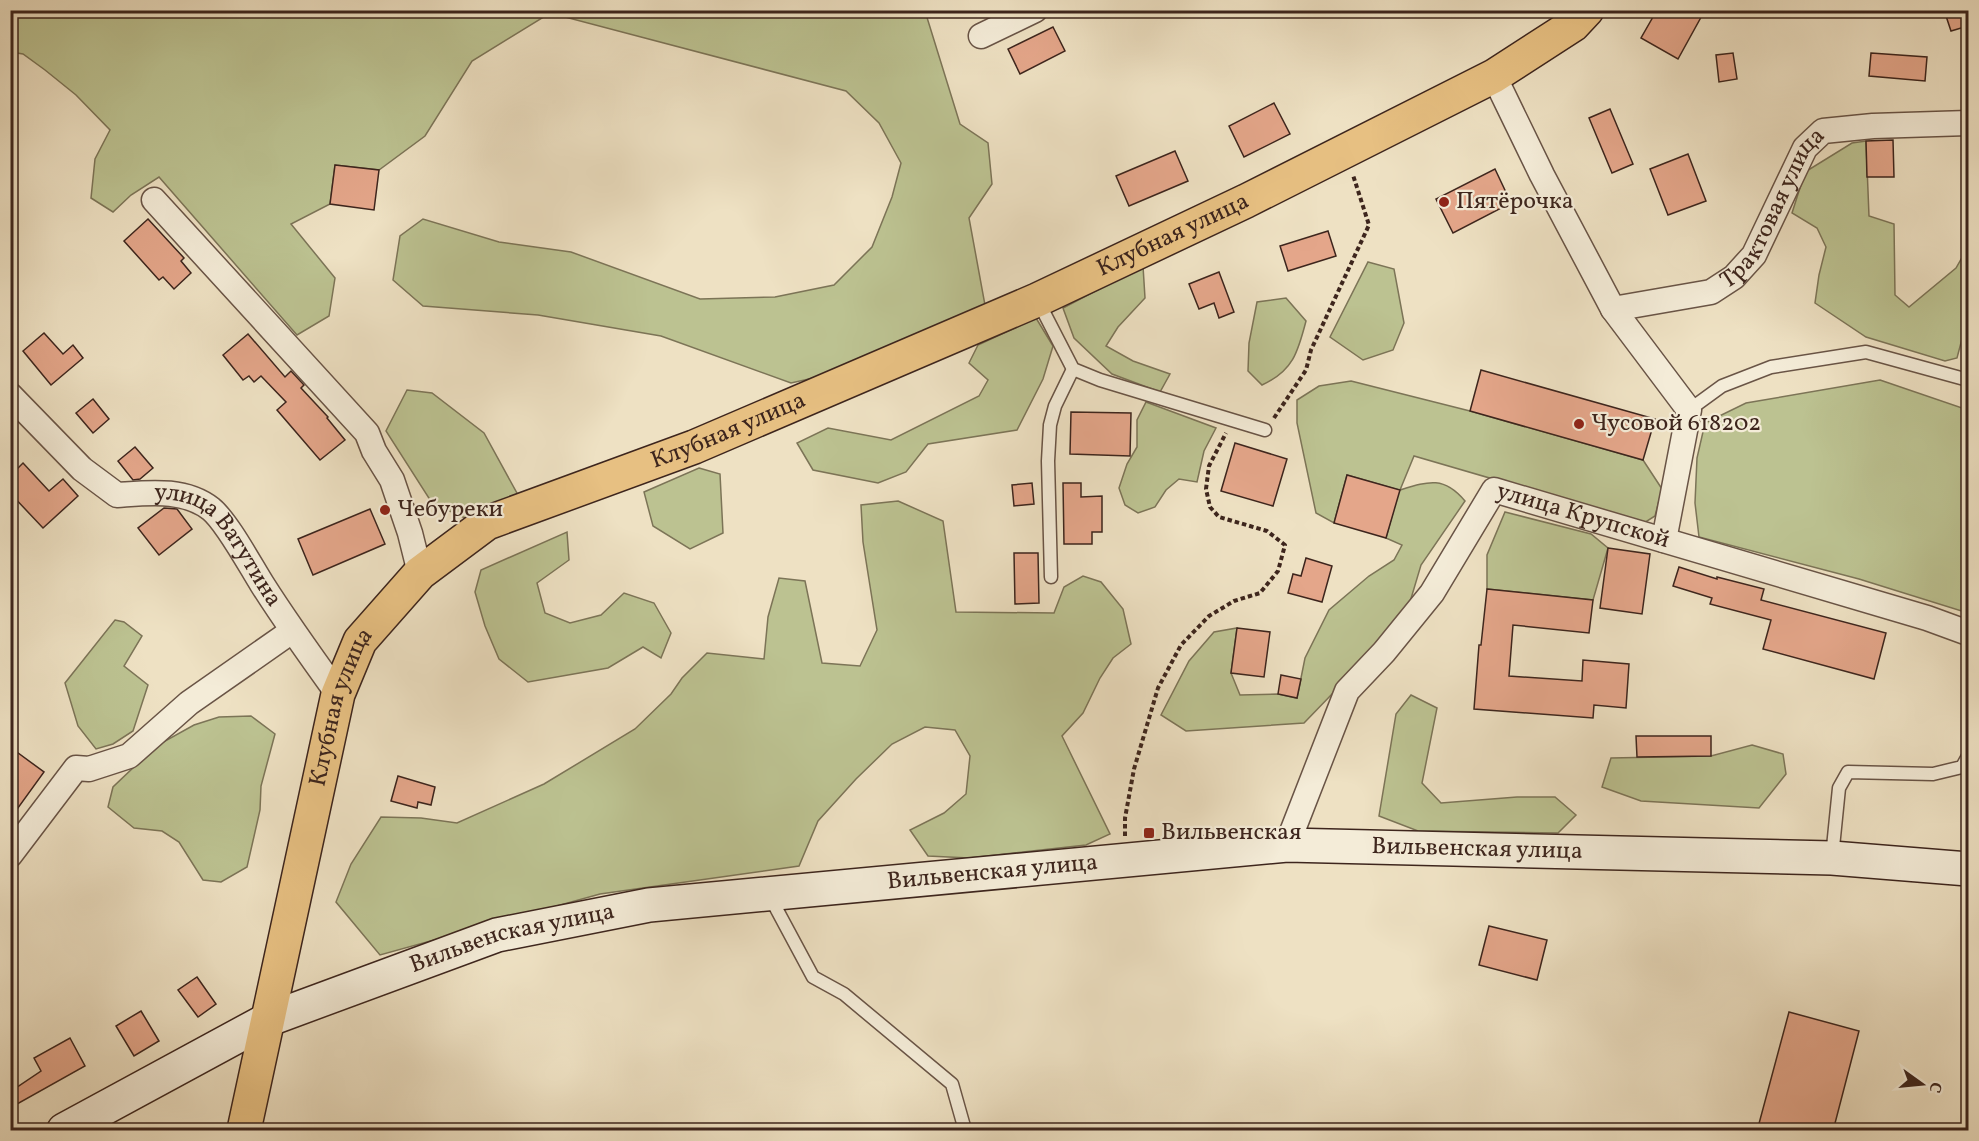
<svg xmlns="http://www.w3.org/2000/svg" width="1979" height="1141" viewBox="0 0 1979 1141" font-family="Vollkorn,serif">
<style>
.green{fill:#bcc291;stroke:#7c7457;stroke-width:1.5}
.building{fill:#e4a68a;stroke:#3d251d;stroke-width:1.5}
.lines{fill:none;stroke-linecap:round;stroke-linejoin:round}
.lane-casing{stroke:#695446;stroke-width:15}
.street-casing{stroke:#695446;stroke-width:27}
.secondary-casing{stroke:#3d251d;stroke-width:36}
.primary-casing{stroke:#3d251d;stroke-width:36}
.path{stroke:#3d251d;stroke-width:4;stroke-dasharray:4.5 3;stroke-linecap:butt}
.lane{stroke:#f4ecd8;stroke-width:12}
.street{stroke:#f4ecd8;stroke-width:24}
.secondary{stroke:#f4ecd8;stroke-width:33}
.primary{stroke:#e7c082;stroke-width:33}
.poi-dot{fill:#8f2418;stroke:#f4ecd8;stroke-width:2}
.labels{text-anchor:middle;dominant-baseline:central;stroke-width:4.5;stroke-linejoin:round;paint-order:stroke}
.poi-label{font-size:24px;fill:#3d251d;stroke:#f4ecd8;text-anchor:start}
.street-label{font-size:24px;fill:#3d251d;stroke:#f4ecd8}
</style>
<rect width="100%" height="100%" fill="#eee1c3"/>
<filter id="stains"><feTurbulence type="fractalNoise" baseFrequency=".00333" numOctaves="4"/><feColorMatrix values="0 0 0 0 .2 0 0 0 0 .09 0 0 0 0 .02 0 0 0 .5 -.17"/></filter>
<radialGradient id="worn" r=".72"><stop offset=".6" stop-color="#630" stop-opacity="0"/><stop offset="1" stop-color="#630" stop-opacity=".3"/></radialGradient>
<g class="green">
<polygon points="10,11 925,11 960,124 988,143 992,184 969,218 985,305 827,375 791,383 661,336 538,315 423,306 393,280 400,236 423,219 499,242 571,252 700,299 775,297 834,285 872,247 892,197 901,163 879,123 846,91 550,13 472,61 425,136 379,170 335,165 330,204 291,224 335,278 329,316 297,335 159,177 131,195 113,212 91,198 95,159 110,130 76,95 45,70 23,54 11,52"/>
<polygon points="1866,141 1869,216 1894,224 1895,295 1909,307 1956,268 1968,247 1968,316 1957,358 1945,361 1866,337 1815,303 1819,275 1826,247 1817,228 1792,213 1805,172 1852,143"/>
<polygon points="1368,262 1394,269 1404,323 1393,350 1363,360 1330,337"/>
<polygon points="1143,266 1145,298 1118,327 1106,346 1133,361 1170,374 1160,392 1112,374 1074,338 1063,308"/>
<path d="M1286 298 1306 321C1298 352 1293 371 1262 385L1248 371 1249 343 1257 302Z"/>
<polygon points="1036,318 1053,346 1043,379 1017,430 928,444 906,472 878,483 813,470 797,443 828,428 891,440 979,396 988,380 969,363 978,345"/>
<polygon points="1880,380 1968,410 1968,613 1859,579 1699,537 1695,503 1697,458 1705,423 1746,403"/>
<path d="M1351 381 1470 411 1643 460 1662 489 1655 516 1644 523 1414 456 1400 490C1429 481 1444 476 1465 501L1421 565 1410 602 1363 662 1304 723 1186 731 1161 715 1189 661 1214 632 1237 628 1231 673 1240 695 1278 694 1297 698 1305 658 1329 610 1369 576 1394 560 1402 545 1386 538 1399 490 1347 475 1334 523 1316 513 1297 423V400L1319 386Z"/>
<polygon points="407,390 432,393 484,433 518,495 467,519 432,503 386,431"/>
<polygon points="1146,402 1216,428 1204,451 1197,482 1179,479 1166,490 1155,507 1138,513 1125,505 1119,488 1127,464 1137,447 1137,420"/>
<polygon points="699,468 720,474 723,533 690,549 653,526 644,492"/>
<polygon points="898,501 943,521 956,612 1054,613 1064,587 1083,576 1101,582 1123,609 1131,644 1113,658 1100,678 1083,713 1062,736 1110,834 1086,845 969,858 928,856 910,830 944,813 966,794 970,756 955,730 925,727 892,744 856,779 818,821 799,866 600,894 380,955 336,902 351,864 381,817 421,818 457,823 544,784 635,729 671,694 682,678 707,653 764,659 768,617 779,578 805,581 822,663 860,666 877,630 863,542 861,505"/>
<polygon points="1505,512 1591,534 1608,548 1593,600 1487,589 1487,555"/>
<polygon points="567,532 569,560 537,583 545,613 570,623 601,615 624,593 654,603 671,633 661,658 643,647 608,668 528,682 499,659 485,626 475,592 481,570"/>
<polygon points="115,620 124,622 142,636 124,666 148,685 133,731 113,744 96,749 78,726 65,683"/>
<polygon points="1411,695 1437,708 1422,783 1441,803 1517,797 1555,797 1576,815 1558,833 1418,831 1379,816 1396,714"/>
<polygon points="251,716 275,734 261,786 260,810 247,867 221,882 203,880 179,842 162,831 134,828 108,807 113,787 156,746 194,725 219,717"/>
<polygon points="1752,745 1783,754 1786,774 1759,808 1641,801 1602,787 1611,758 1711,756"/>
</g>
<g class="building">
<polygon points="1657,10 1705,10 1678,59 1641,38"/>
<polygon points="1944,10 1968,10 1968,26 1951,31"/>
<polygon points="1053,27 1065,51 1020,74 1008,49"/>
<polygon points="1733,53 1737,79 1719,82 1716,55"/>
<polygon points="1871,53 1927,57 1925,81 1869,76"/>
<polygon points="1274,103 1290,134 1244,157 1229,126"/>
<polygon points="1610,109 1633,164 1612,173 1589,118"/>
<polygon points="1893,140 1894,177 1867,177 1866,141"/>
<polygon points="1175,151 1188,181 1129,206 1116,176"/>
<polygon points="1688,154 1706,201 1668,215 1650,169"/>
<polygon points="335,165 379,170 374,210 330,204"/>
<polygon points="1495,169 1511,203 1453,233 1436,199"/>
<polygon points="148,219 184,258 181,261 191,273 174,289 163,277 159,280 124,241"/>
<polygon points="1328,231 1336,256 1288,271 1280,246"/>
<polygon points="1219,272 1234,312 1219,318 1214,303 1199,309 1189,284"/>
<polygon points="44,333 63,354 73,345 83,358 51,385 23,351"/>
<polygon points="248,334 285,377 291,371 304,385 301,388 328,417 327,418 345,440 320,460 277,410 286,402 261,376 254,382 249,376 243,380 223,355"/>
<polygon points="1481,370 1655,419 1643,460 1470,411"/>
<polygon points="93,399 109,419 93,433 76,413"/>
<polygon points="1071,412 1131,413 1130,456 1070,454"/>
<polygon points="1235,443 1287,459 1273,506 1221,491"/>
<polygon points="135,447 153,468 140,479 133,480 118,461"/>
<polygon points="23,463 49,491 63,479 78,496 43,528 10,493 10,476"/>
<polygon points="1347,475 1400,490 1386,538 1334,523"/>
<polygon points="1032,483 1034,504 1014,506 1012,485"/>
<polygon points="1063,483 1081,483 1081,497 1102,496 1102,532 1092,532 1092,544 1064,544"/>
<polygon points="164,508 177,509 192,529 159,555 138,528"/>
<polygon points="370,509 385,544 313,575 298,539"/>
<polygon points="1608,548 1650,554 1642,614 1600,608"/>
<polygon points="1014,553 1038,553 1039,603 1015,604"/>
<polygon points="1306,558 1332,566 1322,602 1288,593 1293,574 1301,576"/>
<polygon points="1679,567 1717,579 1717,577 1764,589 1761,600 1886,633 1874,679 1763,649 1771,620 1710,604 1712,598 1673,586"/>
<polygon points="1487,589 1593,600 1589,633 1513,625 1509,676 1582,681 1583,660 1629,664 1626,708 1594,705 1593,718 1474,709 1479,645 1481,645"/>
<polygon points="1237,628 1270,632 1264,677 1231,673"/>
<polygon points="1281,675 1301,679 1297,698 1278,694"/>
<polygon points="1636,736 1711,736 1711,756 1637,757"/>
<polygon points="10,747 44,772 10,819"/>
<polygon points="398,776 435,787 431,805 418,802 417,808 391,801"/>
<polygon points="1489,926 1547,940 1537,980 1479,965"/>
<polygon points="197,977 216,1004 198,1017 178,990"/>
<polygon points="141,1011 159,1041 134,1056 116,1026"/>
<polygon points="1789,1012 1859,1031 1833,1131 1757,1131"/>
<polygon points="70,1038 85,1066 10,1108 10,1092 41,1071 34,1058"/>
</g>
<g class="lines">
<g class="lane-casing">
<g id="lane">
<polyline points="1038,301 1073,369 1100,380 1265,430"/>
<polyline points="1689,410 1722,386 1771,367 1866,352 1968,380"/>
<polyline points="1051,577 1048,461 1050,425 1055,406 1073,369"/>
<polyline points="1832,857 1839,788 1848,772 1933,774 1962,767 1968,756"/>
<polyline points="769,895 813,977 844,994 952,1084 965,1130"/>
</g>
</g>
<g class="street-casing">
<g id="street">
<polyline points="981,36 1035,10"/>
<polyline points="1494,76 1542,175 1613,309 1689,410 1664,540"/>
<polyline points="154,200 367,433 374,451 392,480 410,533 420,573"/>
<path id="s1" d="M1613 309 1711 292 1734 277 1754 255 1805 148 1823 131 1873 126 1968 123"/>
<path id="s2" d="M10 395 82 469 117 495C148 493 184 488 211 509 227 522 250 565 262 584 286 622 312 658 338 694"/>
<path id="s3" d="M1287 845 1347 691 1384 652 1432 593 1494 490 1927 618 1968 633"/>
<polyline points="10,855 76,768 89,769 129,756 189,703 292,631"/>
</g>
</g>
<g class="secondary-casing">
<g id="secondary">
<path id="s4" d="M64 1130 267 1020 497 935 649 905 1287 845 1832 858 1968 869"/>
</g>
</g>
<g class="primary-casing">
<g id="primary">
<path id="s5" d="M244 1130 338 694 360 641 420 573 487 523 694 447 1037 300 1246 201 1494 76 1573 25 1587 10"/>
</g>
</g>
<g class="path">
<polyline points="1274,418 1306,370 1311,350 1369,225 1353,175"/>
<polyline points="1125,836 1125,818 1134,769 1158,688 1181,645 1209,616 1234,601 1260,593 1278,571 1285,545 1267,531 1219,517 1210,507 1206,489 1209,466 1226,433"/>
</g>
<use href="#lane" class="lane"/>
<use href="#street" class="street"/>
<use href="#secondary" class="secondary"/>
<use href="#primary" class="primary"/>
</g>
<g class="poi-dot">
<circle cx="1444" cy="202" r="6"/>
<circle cx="1579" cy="424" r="6"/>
<circle cx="385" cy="510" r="6"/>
<rect x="1143" y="827" width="12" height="12" rx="3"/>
</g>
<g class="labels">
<g class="poi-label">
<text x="1456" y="202">Пятёрочка</text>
<text x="1591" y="424">Чусовой 618202</text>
<text x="397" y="510">Чебуреки</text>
<text x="1161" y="833">Вильвенская</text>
</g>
<g class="street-label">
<text stroke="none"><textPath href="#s1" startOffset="206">Трактовая улица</textPath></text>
<text stroke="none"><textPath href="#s5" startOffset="1422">Клубная улица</textPath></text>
<text stroke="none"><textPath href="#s5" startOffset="936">Клубная улица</textPath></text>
<text stroke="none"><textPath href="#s3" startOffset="508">улица Крупской</textPath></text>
<text stroke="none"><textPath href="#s2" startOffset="272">улица Ватутина</textPath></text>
<text stroke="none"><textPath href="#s5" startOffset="434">Клубная улица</textPath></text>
<text stroke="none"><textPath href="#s4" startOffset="1462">Вильвенская улица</textPath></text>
<text stroke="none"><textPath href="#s4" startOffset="976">Вильвенская улица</textPath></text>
<text stroke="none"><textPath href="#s4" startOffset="490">Вильвенская улица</textPath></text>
</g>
</g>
<rect width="1979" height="1141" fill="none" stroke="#eee1c3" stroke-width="36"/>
<rect x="12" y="12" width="1955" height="1117" fill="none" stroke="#3d251d" stroke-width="3"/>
<rect x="18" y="18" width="1943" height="1105" fill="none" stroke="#3d251d" stroke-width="1.5"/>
<g transform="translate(1922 1084) rotate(105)" stroke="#f4ecd8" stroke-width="4.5" paint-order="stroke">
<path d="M0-4.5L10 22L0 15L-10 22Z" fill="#3d251d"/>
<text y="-9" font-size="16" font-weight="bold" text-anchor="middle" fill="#3d251d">С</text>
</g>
<rect width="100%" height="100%" filter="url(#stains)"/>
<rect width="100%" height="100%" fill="url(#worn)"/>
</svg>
